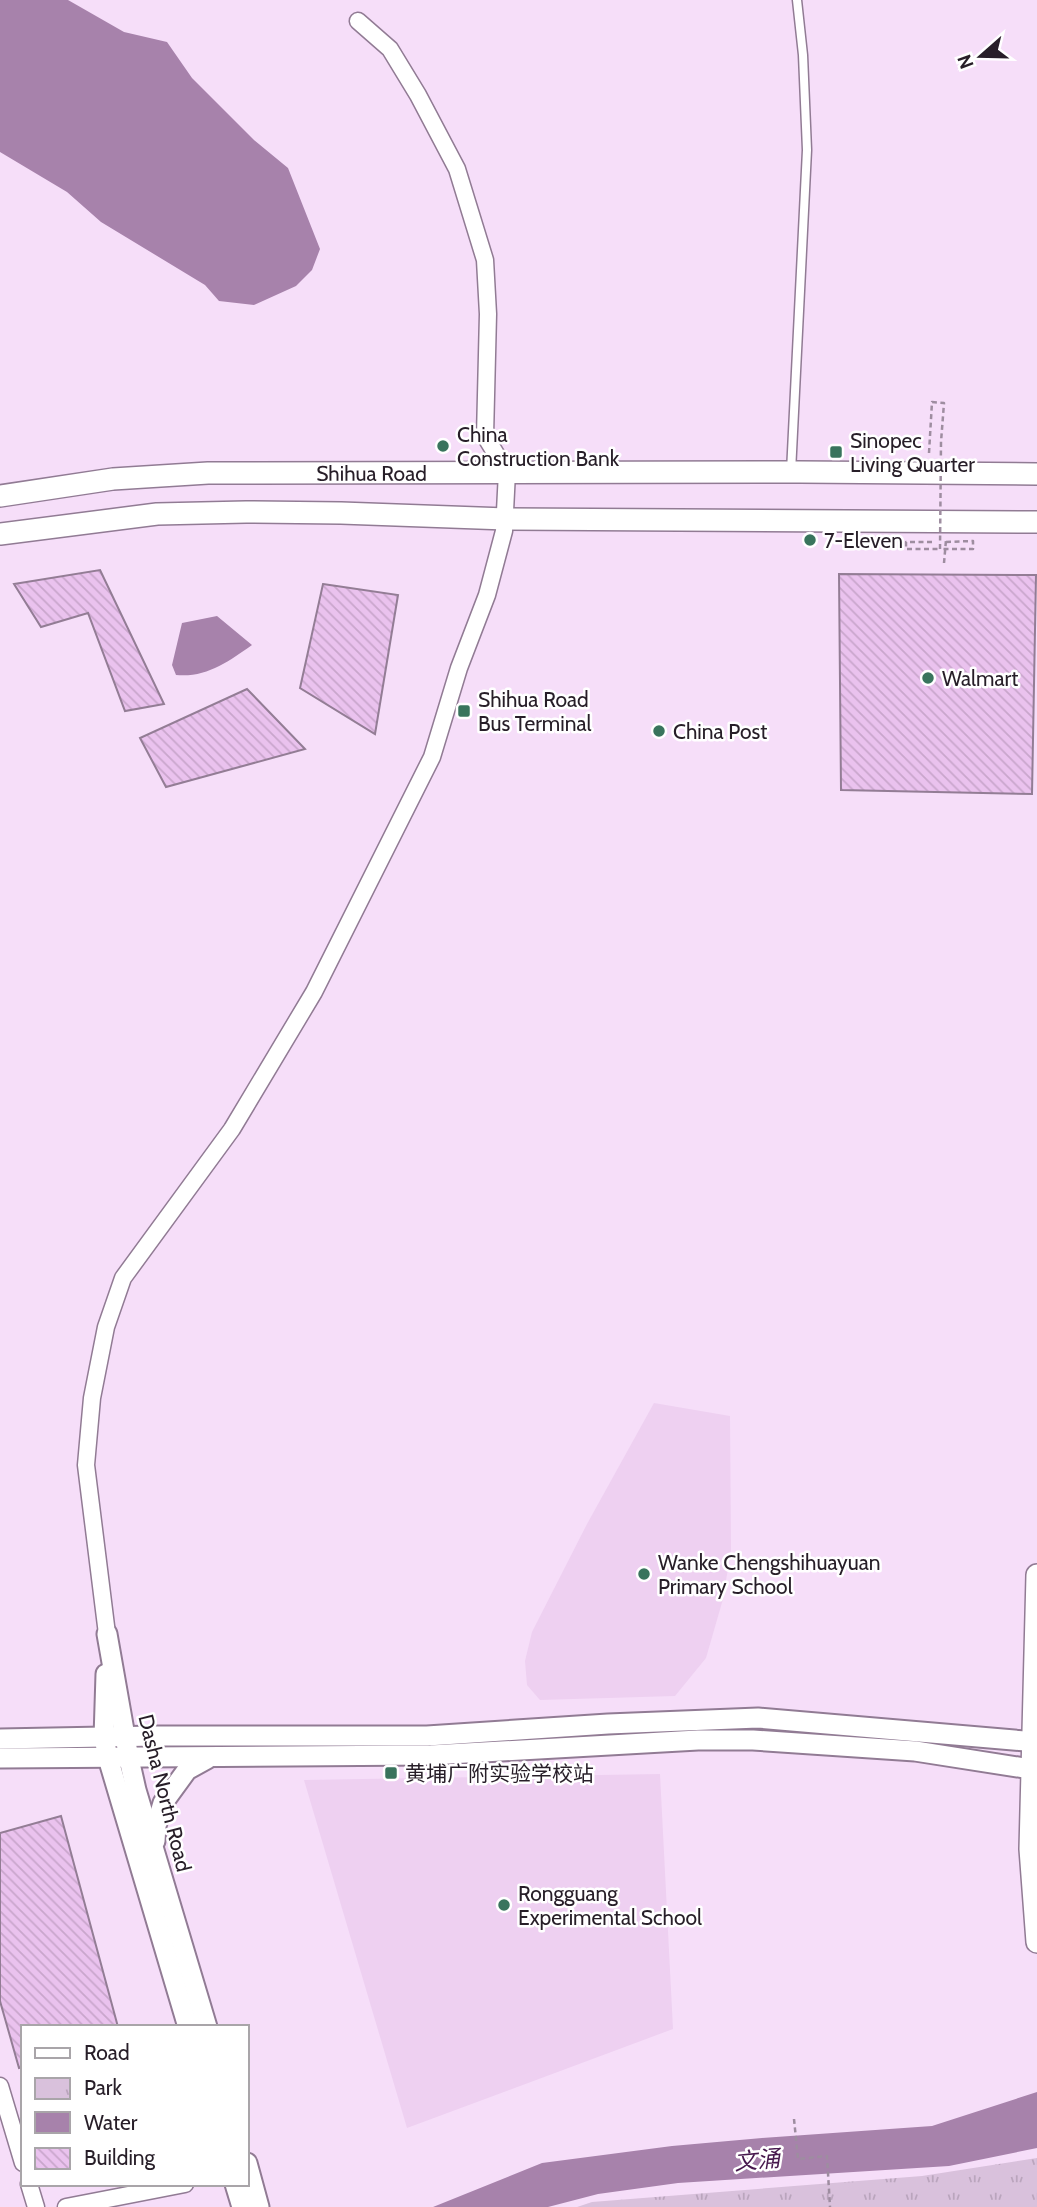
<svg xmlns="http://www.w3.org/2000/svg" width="1037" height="2207" viewBox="0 0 1037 2207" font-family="Cabin,'Noto Sans SC',sans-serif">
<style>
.built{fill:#eed0f1}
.park{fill:url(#park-tufts)}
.water{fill:#a782ab}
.building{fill:url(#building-back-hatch);stroke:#937d95;stroke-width:2}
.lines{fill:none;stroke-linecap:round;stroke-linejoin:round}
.service-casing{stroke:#917b94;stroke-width:11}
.minor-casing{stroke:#917b94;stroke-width:19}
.tertiary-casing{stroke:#917b94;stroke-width:23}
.secondary-casing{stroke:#917b94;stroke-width:24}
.path{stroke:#9e8da0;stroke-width:2.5;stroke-dasharray:5 3.5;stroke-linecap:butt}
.service{stroke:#fff;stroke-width:8}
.minor{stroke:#fff;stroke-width:16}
.tertiary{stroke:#fff;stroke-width:19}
.secondary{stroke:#fff;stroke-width:21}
.path-bridge{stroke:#9e8da0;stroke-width:2.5;stroke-dasharray:5 3.5;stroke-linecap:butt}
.poi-dot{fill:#39745d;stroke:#fff;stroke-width:2.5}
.labels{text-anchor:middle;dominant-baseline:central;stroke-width:5;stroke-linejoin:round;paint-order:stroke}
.poi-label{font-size:21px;fill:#271e28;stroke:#fff;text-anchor:start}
.street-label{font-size:21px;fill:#271e28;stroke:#fff}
.water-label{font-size:23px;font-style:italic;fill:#47184d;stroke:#fff}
</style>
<defs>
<pattern id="park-tufts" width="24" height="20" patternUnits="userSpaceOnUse" patternTransform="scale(1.75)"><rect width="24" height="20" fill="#d9c1dc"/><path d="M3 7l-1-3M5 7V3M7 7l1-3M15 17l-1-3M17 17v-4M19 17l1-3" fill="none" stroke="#baa5bd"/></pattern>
<pattern id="building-back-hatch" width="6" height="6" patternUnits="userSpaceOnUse" patternTransform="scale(1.75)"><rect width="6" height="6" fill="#eac2ee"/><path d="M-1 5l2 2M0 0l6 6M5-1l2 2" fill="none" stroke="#c9a6cc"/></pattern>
</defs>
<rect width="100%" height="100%" fill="#f6def9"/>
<g class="built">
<polygon points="654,1403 730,1416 731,1550 723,1599 706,1658 675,1696 540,1700 527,1685 525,1661 532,1632 587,1524"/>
<polygon points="660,1774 673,2029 407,2128 304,1780"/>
</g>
<polygon class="park" points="1037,2158 1037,2207 577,2207 592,2202 922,2176"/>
<g class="water">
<polygon points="0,0 68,0 124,32 167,42 192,78 254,140 288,168 320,249 312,270 296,286 254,305 219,301 205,285 101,222 67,192 0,152"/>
<path d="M217 616 252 645C228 662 206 678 176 675L172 665 182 623Z"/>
<polygon points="1037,2092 1037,2148 949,2166 678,2183 598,2194 548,2207 433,2207 542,2163 672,2146 762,2138 932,2126"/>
</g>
<g class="building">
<polygon points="100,570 164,704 125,711 88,613 41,627 14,584"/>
<polygon points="839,574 1036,575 1032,794 841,790"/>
<polygon points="323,584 398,595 375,734 300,688"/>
<polygon points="247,689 305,749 166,787 140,738"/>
<polygon points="61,1816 118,2027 23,2027 23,2067 19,2068 0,2001 0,1833"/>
</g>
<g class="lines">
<g class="service-casing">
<polyline id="service" points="791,472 807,150 803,55 797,0"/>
</g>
<g class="minor-casing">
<g id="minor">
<polyline points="107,1634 86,1465 92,1398 106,1327 123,1278 232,1129 314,992 432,757 459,668 487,595 504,531 507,472 485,436 488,314 485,260 457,169 418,95 390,49 358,21"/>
<polyline points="0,2086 23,2163"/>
<polyline points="29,2184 36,2207"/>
<polyline points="66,2207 185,2184"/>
</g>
</g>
<g class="tertiary-casing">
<g id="tertiary">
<polyline points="107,1634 129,1759 136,1790 207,2027"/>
<polyline points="106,1674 104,1738 108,1758 188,2027"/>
<polyline points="0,1739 155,1736 427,1736 608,1724 758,1718 1037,1742"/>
<polyline points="0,1758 431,1755 698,1740 753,1740 915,1751 1037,1770"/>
<polyline points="155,1841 156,1826 163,1803 187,1770 207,1759"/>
<polyline points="247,2163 259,2207"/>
<polyline points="235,2184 242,2207"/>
</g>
</g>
<g class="secondary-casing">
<g id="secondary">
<path id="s1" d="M0 496 113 479 208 473 800 472 1037 474"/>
<polyline points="0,534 157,514 246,512 341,513 506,519 1037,522"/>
<polyline points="1037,1575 1030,1849 1037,1942"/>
</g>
</g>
<g class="path">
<polyline points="929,453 932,402 944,403 941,442"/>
<polyline points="932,542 906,542 906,549 940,549"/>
<polyline points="944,563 946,540"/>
<polyline points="794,2119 798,2159 827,2156 830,2207"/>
</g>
<use href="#service" class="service"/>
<use href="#minor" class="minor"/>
<use href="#tertiary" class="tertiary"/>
<use href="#secondary" class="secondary"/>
<polyline class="path-bridge" points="941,442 940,549 973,549 973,541 946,542"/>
</g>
<g class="poi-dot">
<circle cx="443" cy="446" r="7"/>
<rect x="829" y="445" width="14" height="14" rx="3.5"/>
<circle cx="810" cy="540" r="7"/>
<circle cx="928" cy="678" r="7"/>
<rect x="457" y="704" width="14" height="14" rx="3.5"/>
<circle cx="659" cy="731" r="7"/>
<circle cx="644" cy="1574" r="7"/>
<rect x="384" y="1766" width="14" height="14" rx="3.5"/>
<circle cx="504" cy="1905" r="7"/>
</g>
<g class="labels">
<g class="poi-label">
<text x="457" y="434">China<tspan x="457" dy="24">Construction Bank</tspan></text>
<text x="850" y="440">Sinopec<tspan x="850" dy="24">Living Quarter</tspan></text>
<text x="824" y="540">7-Eleven</text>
<text x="942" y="678">Walmart</text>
<text x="478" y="699">Shihua Road<tspan x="478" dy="24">Bus Terminal</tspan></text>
<text x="673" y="731">China Post</text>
<text x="658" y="1562">Wanke Chengshihuayuan<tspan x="658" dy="24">Primary School</tspan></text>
<text x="405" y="1773">黄埔广附实验学校站</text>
<text x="518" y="1893">Rongguang<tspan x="518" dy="24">Experimental School</tspan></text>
</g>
<g class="street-label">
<text stroke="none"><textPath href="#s1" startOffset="373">Shihua Road</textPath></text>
<text transform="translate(165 1793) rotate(76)">Dasha North Road</text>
</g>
<g class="water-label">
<text transform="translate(757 2160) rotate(-5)">文涌</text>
</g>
</g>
<rect x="21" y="2025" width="228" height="161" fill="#ffffff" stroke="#a9a5a9" stroke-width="2"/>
<rect x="35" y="2048" width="35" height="10" fill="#ffffff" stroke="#a9a5a9" stroke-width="2"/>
<text x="84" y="2060" font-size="21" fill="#271e28">Road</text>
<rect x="35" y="2078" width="35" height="21" fill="url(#park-tufts)" stroke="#a9a5a9" stroke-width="2"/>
<text x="84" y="2095" font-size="21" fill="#271e28">Park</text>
<rect x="35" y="2112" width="35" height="21" fill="#a782ab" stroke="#a9a5a9" stroke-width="2"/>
<text x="84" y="2130" font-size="21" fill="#271e28">Water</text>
<rect x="35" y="2148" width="35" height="21" fill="url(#building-back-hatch)" stroke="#a9a5a9" stroke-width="2"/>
<text x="84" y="2165" font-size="21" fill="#271e28">Building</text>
<g transform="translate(981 56) rotate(250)" stroke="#ffffff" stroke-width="5" paint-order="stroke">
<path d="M0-5L12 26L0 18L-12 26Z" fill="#271e28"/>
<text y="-10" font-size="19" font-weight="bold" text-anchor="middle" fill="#271e28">N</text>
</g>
</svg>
